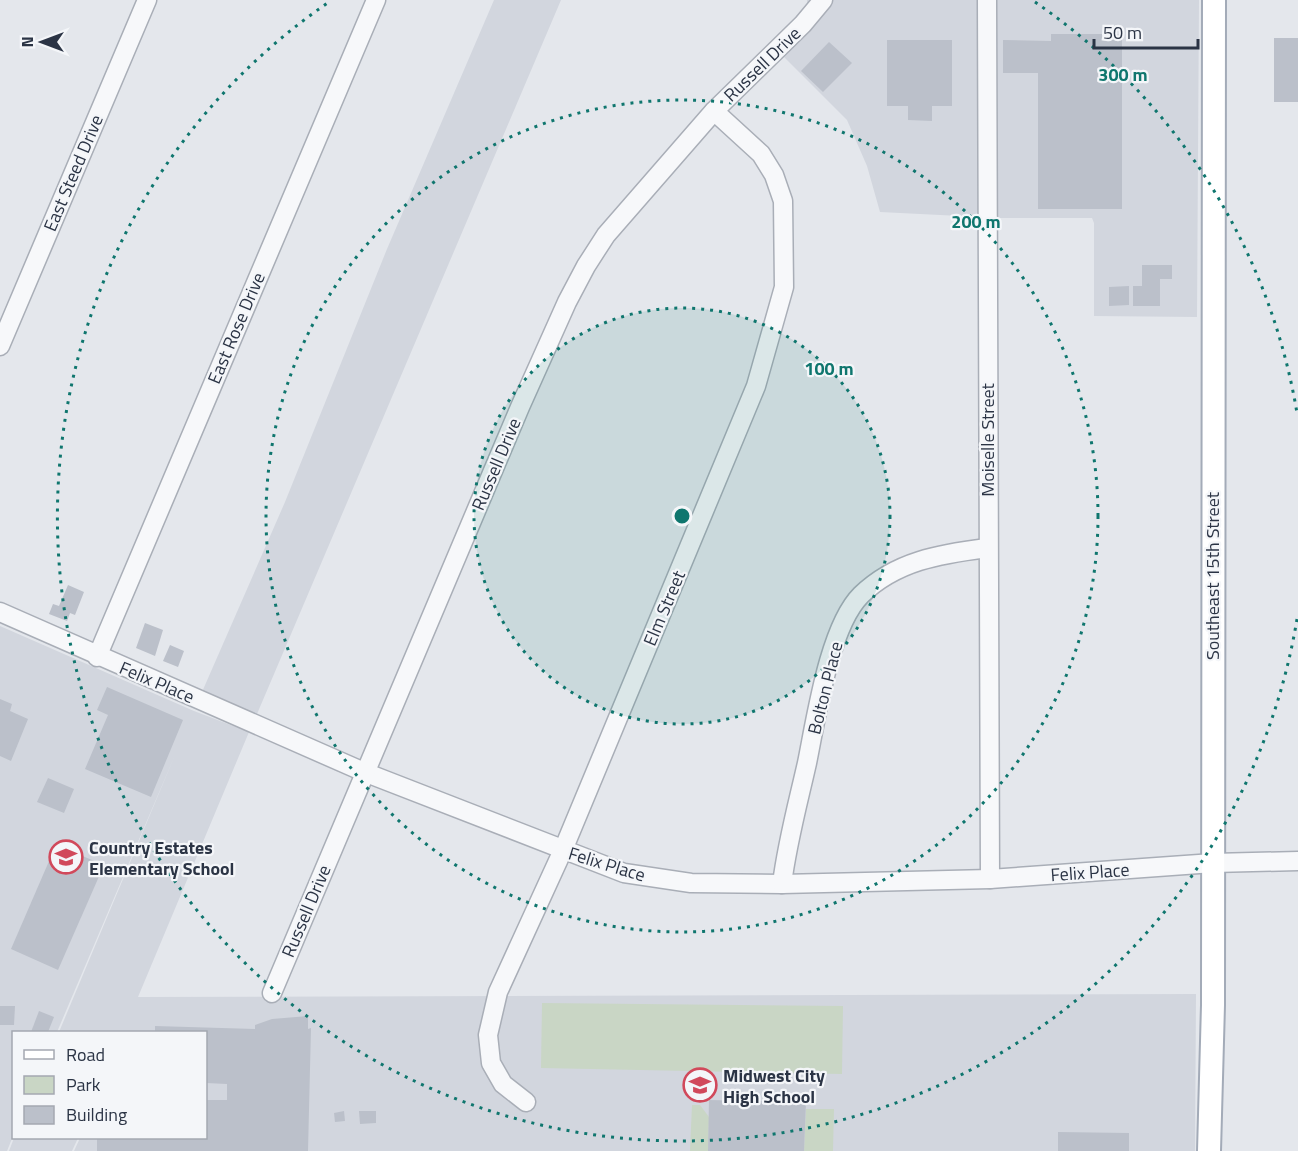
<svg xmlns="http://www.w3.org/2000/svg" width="1298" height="1151" viewBox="0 0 1298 1151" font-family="'Titillium Web',sans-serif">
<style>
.built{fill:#d2d6de}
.green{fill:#c9d6c5}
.building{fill:#bbc0ca}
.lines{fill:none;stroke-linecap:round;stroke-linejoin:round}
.minor-casing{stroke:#a9aeb7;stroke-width:21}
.major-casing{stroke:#a3abb8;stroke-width:26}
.minor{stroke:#f7f8fa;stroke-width:18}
.major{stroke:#fff;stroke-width:22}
.ring{fill:none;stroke:#0f766e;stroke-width:3;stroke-dasharray:3 6}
.labels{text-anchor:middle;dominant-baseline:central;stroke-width:4.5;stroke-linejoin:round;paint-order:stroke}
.street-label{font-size:18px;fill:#2b3445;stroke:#f4f6f9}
.poi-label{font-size:18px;font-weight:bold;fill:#2b3445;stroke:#f4f6f9;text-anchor:start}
.centre{fill:#0f766e;stroke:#f4f6f9;stroke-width:3}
.ring-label{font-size:18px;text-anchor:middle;font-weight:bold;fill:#0f766e;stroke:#f4f6f9;stroke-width:4.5;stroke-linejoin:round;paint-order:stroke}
</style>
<rect width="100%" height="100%" fill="#e4e7ec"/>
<g class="built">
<polygon points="494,0 561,0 257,714 202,692 285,502 387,249"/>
<polygon points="807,0 1199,0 1197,317 1094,316 1094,223 1092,218 1000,218 880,212 867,166 847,120 770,43 807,11"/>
<polygon points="0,626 194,711 249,732 138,997 1196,994 1195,1151 74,1151 80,1138 206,1138 206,1032 59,1032 175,755 57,1032 14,1032 13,1136 7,1151 0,1151"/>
<polygon points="14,1138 78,1138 72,1151 9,1151"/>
</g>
<g class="green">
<polygon points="542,1003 843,1006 842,1074 541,1068"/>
<polygon points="692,1105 700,1105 709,1117 708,1151 690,1151"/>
<polygon points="806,1109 834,1109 833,1151 804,1151"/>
</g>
<g class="building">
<polygon points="1051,34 1122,34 1122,209 1038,209 1038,73 1003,73 1003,40 1051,41"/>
<rect x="1274" y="38" width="24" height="64"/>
<polygon points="887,40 952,40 952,106 932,106 932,121 908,120 908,106 887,106"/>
<polygon points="829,42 852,63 823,92 801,71"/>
<polygon points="1142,265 1172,265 1172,279 1160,279 1160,306 1133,306 1133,286 1142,286"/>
<polygon points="1129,286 1129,305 1109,306 1109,287"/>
<polygon points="68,585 84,592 75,615 70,613 67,621 49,614 53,604 59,606"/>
<polygon points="145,623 163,630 155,656 136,648"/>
<polygon points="170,645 184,651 178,667 163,661"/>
<polygon points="107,687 183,720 151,797 85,769 108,715 97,710"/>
<polygon points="0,699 12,704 10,711 28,719 11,761 0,756"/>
<polygon points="48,778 74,789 64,813 37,802"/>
<polygon points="56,845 104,865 58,970 11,949"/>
<polygon points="0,1006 15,1006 14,1025 0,1025"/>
<polygon points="39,1011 54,1017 48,1032 31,1032"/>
<polygon points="308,1016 308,1029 311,1028 308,1151 97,1151 97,1138 206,1138 206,1100 227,1100 227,1084 206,1083 206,1032 155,1032 155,1026 255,1029 255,1025 272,1019"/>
<polygon points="709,1100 806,1102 804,1151 708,1151"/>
<polygon points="344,1111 345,1121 335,1122 334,1113"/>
<polygon points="359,1111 376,1111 376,1123 360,1124"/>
<polygon points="1058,1132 1129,1133 1129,1151 1058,1151"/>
</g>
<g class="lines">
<g class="minor-casing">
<g id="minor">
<polyline points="987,0 990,879"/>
<polyline points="0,346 147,0"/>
<polyline points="0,612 364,772 624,873 691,883 782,884 990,879 1213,863 1298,861"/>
<polyline points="97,657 376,0"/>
<path d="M782 884C787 843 798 803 807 763 816 719 829 627 861 595 896 561 940 554 987 548"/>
<polyline points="272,993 520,407 567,302 586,266 606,235 714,111 803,24 823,0"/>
<polyline points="526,1102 503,1084 491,1063 488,1035 498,992 563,850 756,386 784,287 783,201 774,175 761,154 714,111"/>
</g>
</g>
<g class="major-casing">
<polyline id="major" points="1209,1151 1213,1005 1214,0"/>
</g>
<use href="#minor" class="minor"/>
<use href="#major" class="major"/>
</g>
<circle cx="682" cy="516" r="208" fill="#0f766e" fill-opacity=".12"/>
<g class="ring">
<circle cx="682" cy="516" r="208"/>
<circle cx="682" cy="516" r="416"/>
<path d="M1297 619A624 624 0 1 1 329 2M1035 2A624 624 0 0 1 1297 413"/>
</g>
<defs>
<g id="school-ring" transform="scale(1.725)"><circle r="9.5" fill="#f4f6f9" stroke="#d1495b" stroke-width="1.5"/><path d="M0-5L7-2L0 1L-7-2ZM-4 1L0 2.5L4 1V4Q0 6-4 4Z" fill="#d1495b"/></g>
</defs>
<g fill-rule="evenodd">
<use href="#school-ring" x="66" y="857"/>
<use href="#school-ring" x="700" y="1085"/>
</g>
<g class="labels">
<g class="street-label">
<text transform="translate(762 64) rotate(-44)">Russell Drive</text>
<text transform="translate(73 173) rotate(-67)">East Steed Drive</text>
<text transform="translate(236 328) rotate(-67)">East Rose Drive</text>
<text transform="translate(987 440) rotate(-90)">Moiselle Street</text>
<text transform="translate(496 464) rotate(-67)">Russell Drive</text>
<text transform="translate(1212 576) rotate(-90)">Southeast 15th Street</text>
<text transform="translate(664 608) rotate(-67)">Elm Street</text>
<text transform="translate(157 682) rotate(23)">Felix Place</text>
<text transform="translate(825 688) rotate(-76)">Bolton Place</text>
<text transform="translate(607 864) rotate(17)">Felix Place</text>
<text transform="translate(1090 872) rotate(-4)">Felix Place</text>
<text transform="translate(306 911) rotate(-67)">Russell Drive</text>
</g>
<g class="poi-label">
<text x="89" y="847">Country Estates<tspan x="89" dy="21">Elementary School</tspan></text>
<text x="723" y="1075">Midwest City<tspan x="723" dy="21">High School</tspan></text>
</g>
</g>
<circle cx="682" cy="516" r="9" class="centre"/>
<g class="ring-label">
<text x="1123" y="81">300 m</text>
<text x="976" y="228">200 m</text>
<text x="829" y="375">100 m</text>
</g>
<rect x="12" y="1031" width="195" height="108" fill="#f4f6f9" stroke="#a4a8b1" stroke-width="1.5"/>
<rect x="24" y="1050" width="30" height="9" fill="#ffffff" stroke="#a4a8b1" stroke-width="1.5"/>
<text x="66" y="1061" font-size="18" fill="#2b3445">Road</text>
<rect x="24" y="1076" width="30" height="18" fill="#c9d6c5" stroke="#a4a8b1" stroke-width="1.5"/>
<text x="66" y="1091" font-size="18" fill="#2b3445">Park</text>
<rect x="24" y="1106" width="30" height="18" fill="#bbc0ca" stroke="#a4a8b1" stroke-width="1.5"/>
<text x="66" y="1121" font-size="18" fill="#2b3445">Building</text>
<g transform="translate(42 42) rotate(270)" stroke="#f4f6f9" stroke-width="4.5" paint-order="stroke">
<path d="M0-4.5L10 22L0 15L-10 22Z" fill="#2b3445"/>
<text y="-9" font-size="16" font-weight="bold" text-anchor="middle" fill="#2b3445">N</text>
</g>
<path d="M1094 39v9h104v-9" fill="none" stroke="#2b3445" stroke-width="3"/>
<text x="1103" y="39" font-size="18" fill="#2b3445" stroke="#f4f6f9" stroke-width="4.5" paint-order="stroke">50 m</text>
</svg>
